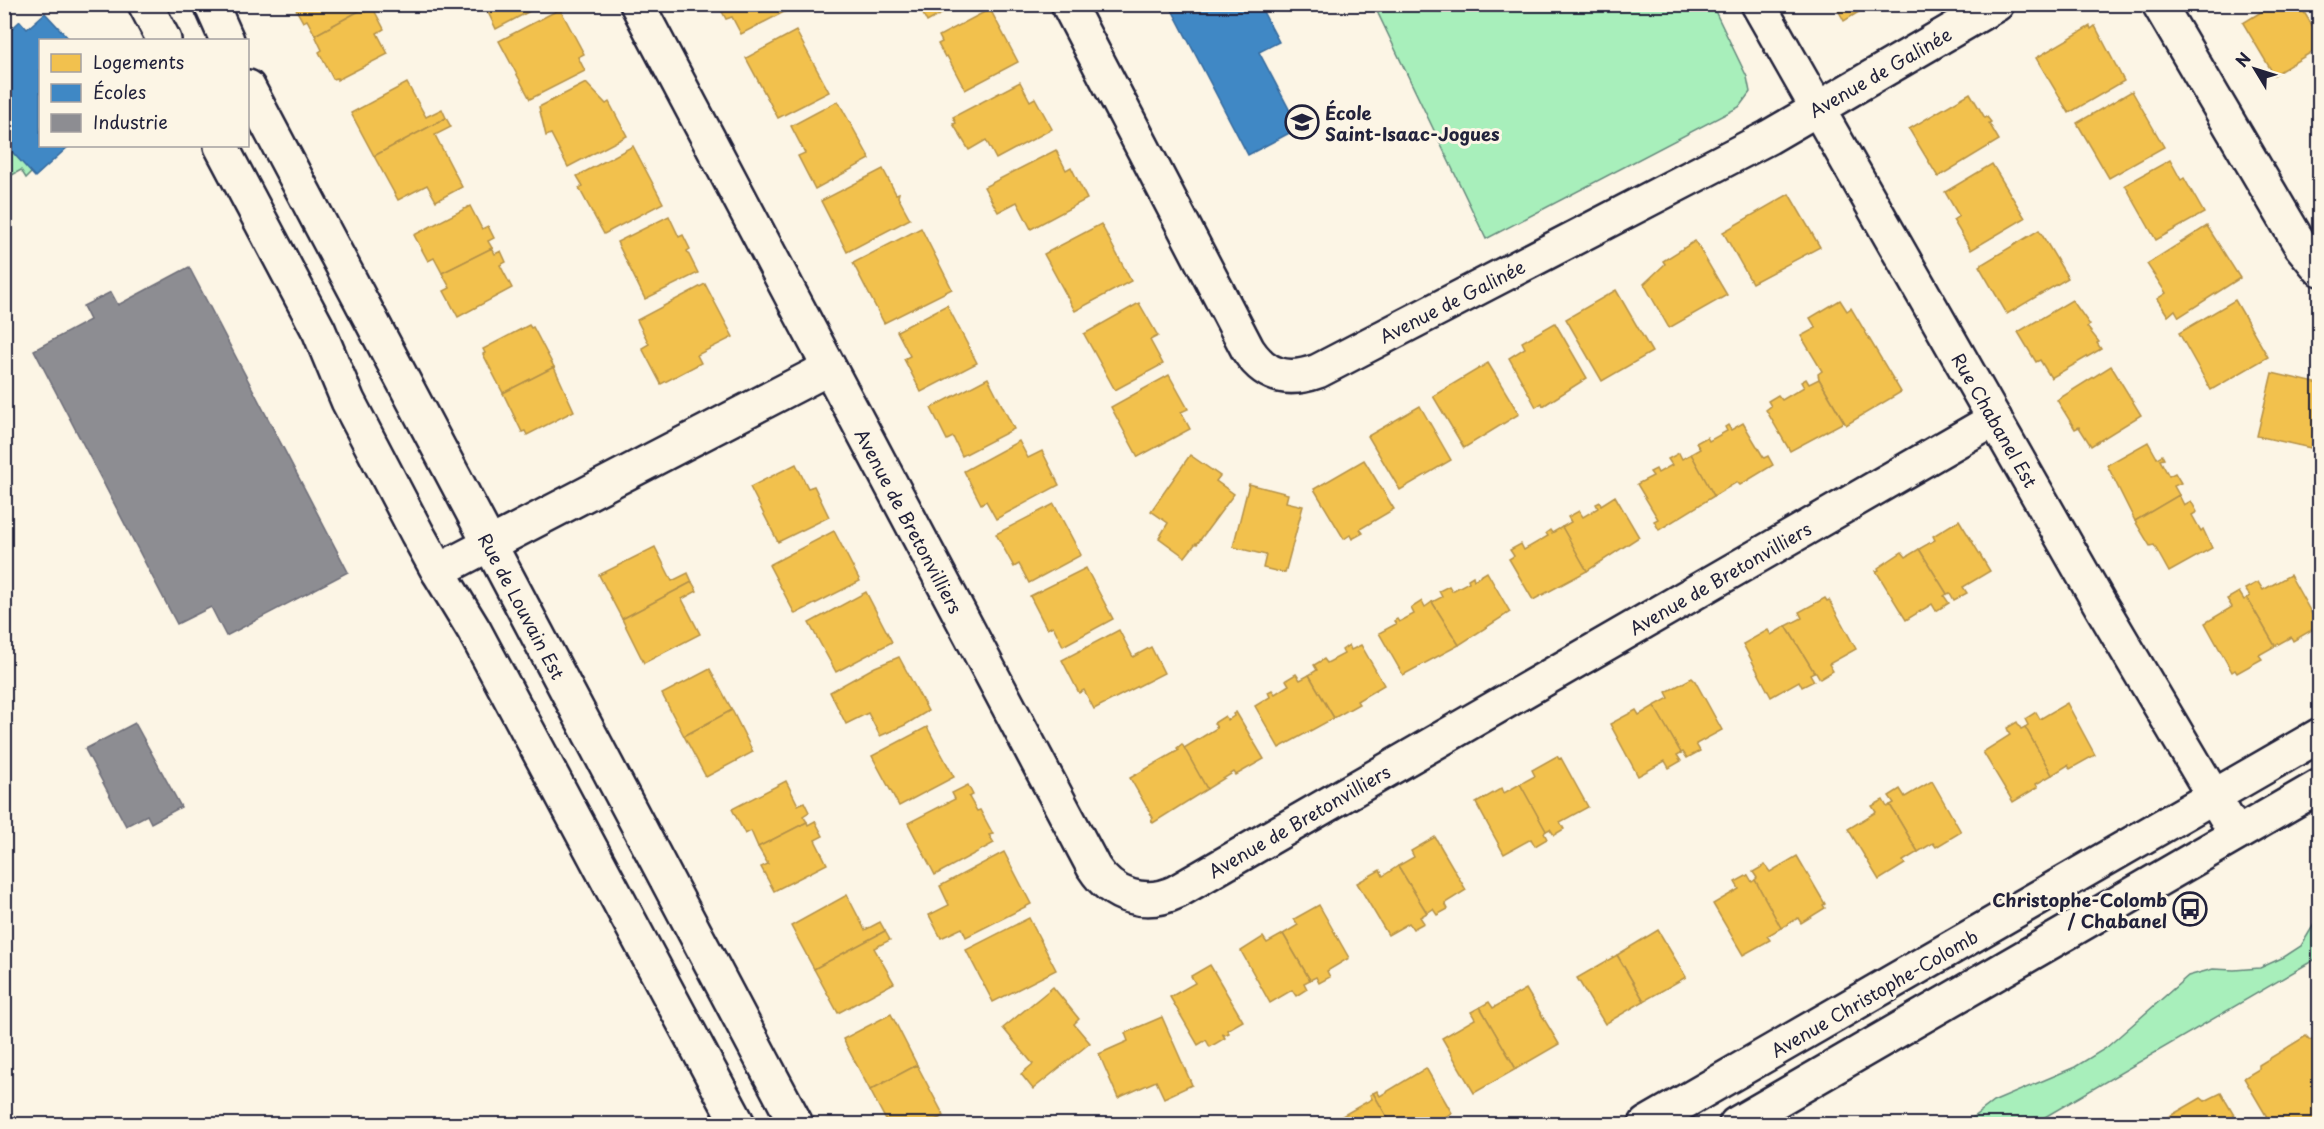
<svg xmlns="http://www.w3.org/2000/svg" width="2324" height="1129" viewBox="0 0 2324 1129" font-family="'Playpen Sans',sans-serif">
<style>
.green{fill:#a8efbb;stroke:#65887b;stroke-width:1.5}
.homes{fill:#f2c14e;stroke:#b49148;stroke-width:1.5}
.schools{fill:#3f88c5;stroke:#36699c;stroke-width:1.5}
.industry{fill:#8d8d92;stroke:#6d6d78;stroke-width:1.5}
.lines{fill:none;stroke-linecap:round;stroke-linejoin:round}
.street-casing{stroke:#22223b;stroke-width:38}
.secondary-casing{stroke:#22223b;stroke-width:38}
.street{stroke:#fcf5e5;stroke-width:33}
.secondary{stroke:#fcf5e5;stroke-width:33}
.labels{text-anchor:middle;dominant-baseline:central;stroke-width:6;stroke-linejoin:round;paint-order:stroke}
.street-label{font-size:18px;fill:#22223b;stroke:#fcf5e5}
.poi-label{font-size:18px;font-weight:bold;fill:#22223b;stroke:#fcf5e5;text-anchor:start}
</style>
<rect width="100%" height="100%" fill="#fcf5e5"/>
<filter id="ink" filterUnits="userSpaceOnUse"><feTurbulence type="fractalNoise" baseFrequency=".0167" numOctaves="2"/><feDisplacementMap in="SourceGraphic" scale="12" xChannelSelector="R" yChannelSelector="G"/><feConvolveMatrix kernelMatrix="1 2 1 2 8 2 1 2 1" color-interpolation-filters="sRGB"/></filter>
<g filter="url(#ink)">
<g class="green">
<polygon points="1374,5 1712,5 1747,77 1750,92 1739,107 1486,239"/>
<polygon points="4,143 32,172 26,178 21,170 5,179"/>
<polygon points="2319,916 2319,957 2033,1124 1964,1124 1993,1102 2075,1067 2106,1048 2188,976 2213,969 2234,970 2260,968 2284,957 2301,946"/>
</g>
<g class="homes">
<polygon points="293,4 365,4 362,6 363,9 315,35 307,20 303,22"/>
<polygon points="484,4 543,4 496,29"/>
<polygon points="718,4 790,4 792,8 741,34 732,17 726,19"/>
<polygon points="918,4 959,4 927,22"/>
<polygon points="1835,4 1872,4 1844,21"/>
<polygon points="2274,4 2299,4 2320,38 2320,47 2274,75 2243,23"/>
<polygon points="373,8 384,29 377,33 388,54 337,80 337,78 333,79 319,52 322,50 315,35 363,9 365,12"/>
<polygon points="560,9 584,54 578,57 585,71 530,99 499,41"/>
<polygon points="990,9 1018,62 965,90 947,56 945,57 938,44 942,42 939,36"/>
<polygon points="2090,26 2091,29 2095,26 2124,81 2069,113 2036,58"/>
<polygon points="796,31 829,92 778,118 746,58"/>
<polygon points="1020,82 1030,101 1035,98 1052,129 996,159 986,140 969,150 953,124 956,123 953,117"/>
<polygon points="407,83 426,117 442,109 446,118 374,156 351,113"/>
<polygon points="586,83 606,104 609,102 627,136 568,167 551,134 546,136 539,107"/>
<polygon points="2132,91 2164,147 2109,178 2077,123"/>
<polygon points="1970,93 1985,118 1987,117 1991,122 1989,123 1999,140 1938,177 1909,129"/>
<polygon points="838,101 870,159 815,189 798,156 805,153 791,126"/>
<polygon points="446,118 451,127 435,135 462,187 436,201 427,185 398,200 374,156"/>
<polygon points="633,146 663,203 604,234 579,188 583,186 577,176"/>
<polygon points="1056,150 1066,170 1071,167 1087,199 1031,229 1017,202 998,212 984,187"/>
<polygon points="2170,160 2181,180 2184,178 2204,213 2156,240 2125,185"/>
<polygon points="1992,164 2025,218 1971,250 1953,220 1959,216 1945,192"/>
<polygon points="883,169 896,194 899,193 898,197 910,219 847,252 821,201"/>
<polygon points="1789,194 1820,247 1752,283 1723,232"/>
<polygon points="470,206 482,229 488,226 494,238 488,241 492,248 442,273 434,258 428,261 414,235"/>
<polygon points="669,216 679,237 683,235 690,249 687,251 698,273 645,299 617,242"/>
<polygon points="1101,224 1131,281 1075,311 1044,254"/>
<polygon points="2207,226 2240,278 2179,317 2175,310 2168,316 2157,299 2166,293 2147,264"/>
<polygon points="921,228 952,289 884,323 853,263"/>
<polygon points="2039,230 2068,278 2007,314 1979,266"/>
<polygon points="1695,241 1727,295 1669,328 1644,284 1665,264 1663,261"/>
<polygon points="492,248 495,254 501,251 506,262 500,265 512,288 458,317 444,291 450,288 442,273"/>
<polygon points="705,284 733,337 697,355 701,363 661,384 642,348 649,344 637,320"/>
<polygon points="1616,290 1652,352 1602,381 1566,319"/>
<polygon points="1840,300 1847,311 1851,308 1901,392 1846,425 1819,379 1818,374 1822,371 1801,336 1816,328 1810,318"/>
<polygon points="2072,300 2090,325 2087,327 2099,342 2097,343 2101,349 2051,378 2040,360 2036,362 2018,332"/>
<polygon points="2235,300 2268,357 2211,390 2179,333"/>
<polygon points="1139,303 1158,336 1150,340 1163,364 1115,390 1084,334"/>
<polygon points="947,305 977,363 921,392 904,359 910,356 897,331"/>
<polygon points="1555,323 1587,378 1543,406 1542,403 1536,407 1509,358 1525,348 1522,342"/>
<polygon points="529,325 531,328 533,327 554,367 503,393 483,354 485,353 483,349"/>
<polygon points="1488,363 1519,414 1464,448 1433,396"/>
<polygon points="2111,366 2141,415 2091,446 2079,427 2075,429 2057,400"/>
<polygon points="554,367 574,411 527,435 525,431 522,432 503,393"/>
<polygon points="2272,373 2320,384 2320,450 2257,436"/>
<polygon points="1169,375 1188,409 1181,412 1190,429 1138,457 1111,407"/>
<polygon points="988,378 1014,429 962,456 953,437 947,440 931,408"/>
<polygon points="1806,379 1809,384 1819,379 1844,422 1790,451 1766,410 1771,406 1768,401 1778,395 1782,400 1804,387 1801,382"/>
<polygon points="1420,406 1451,460 1400,490 1368,436"/>
<polygon points="1743,423 1764,458 1768,456 1773,465 1740,485 1737,482 1714,496 1691,454 1700,449 1696,443 1707,437 1709,441 1727,431 1725,427 1728,425 1731,430"/>
<polygon points="1019,441 1028,458 1042,451 1059,485 996,519 986,501 981,504 964,471"/>
<polygon points="2148,442 2157,458 2162,455 2164,459 2160,460 2169,476 2175,473 2181,483 2174,486 2179,495 2135,521 2107,465"/>
<polygon points="1679,453 1682,459 1691,454 1714,496 1659,530 1654,521 1658,519 1637,484 1653,476 1650,472 1656,469 1658,473 1672,465 1668,459"/>
<polygon points="1190,455 1220,476 1216,481 1234,494 1197,544 1196,543 1185,557 1159,538 1168,523 1151,511"/>
<polygon points="1364,460 1394,509 1360,529 1363,533 1352,539 1350,535 1344,539 1314,489"/>
<polygon points="796,464 808,488 814,486 829,517 778,542 750,487"/>
<polygon points="1249,484 1288,494 1286,502 1303,506 1285,573 1263,568 1266,555 1233,547"/>
<polygon points="2179,495 2184,505 2191,501 2197,512 2192,515 2201,531 2203,529 2212,548 2169,572 2154,545 2150,546 2135,521"/>
<polygon points="1615,496 1639,537 1587,571 1562,527 1571,522 1568,517 1579,511 1583,517 1598,508 1596,504 1600,502 1601,505"/>
<polygon points="1054,504 1081,555 1029,583 1019,564 1014,567 996,534"/>
<polygon points="1959,520 1990,571 1963,587 1967,593 1954,600 1950,593 1947,594 1919,549 1935,540 1933,536"/>
<polygon points="1562,527 1587,571 1533,600 1509,559 1514,556 1510,550 1521,544 1524,550 1548,536 1546,533 1550,530 1552,533"/>
<polygon points="834,531 860,581 795,614 769,565"/>
<polygon points="655,547 672,581 688,573 692,582 622,619 599,575"/>
<polygon points="1919,549 1947,594 1944,596 1949,603 1936,611 1932,604 1906,620 1876,571 1879,570 1878,568 1902,552 1906,557"/>
<polygon points="1086,568 1113,619 1063,646 1053,626 1047,629 1030,596"/>
<polygon points="1487,572 1510,612 1459,645 1432,602 1442,597 1439,591 1449,586 1452,591 1469,582 1468,579 1473,576 1474,580"/>
<polygon points="2290,575 2317,623 2316,624 2317,627 2293,641 2291,637 2275,646 2247,598 2250,596 2245,589 2258,582 2263,590"/>
<polygon points="692,582 697,591 682,599 700,634 644,663 622,619"/>
<polygon points="866,592 892,642 836,672 809,623"/>
<polygon points="2239,592 2244,600 2247,598 2275,646 2259,655 2262,659 2237,673 2235,670 2232,672 2205,623 2232,607 2227,599"/>
<polygon points="1825,598 1827,601 1829,600 1856,649 1829,664 1833,671 1820,679 1816,672 1814,672 1786,626 1802,618 1799,612"/>
<polygon points="1422,601 1425,607 1432,602 1459,645 1403,675 1379,633 1396,624 1394,621 1397,619 1399,622 1414,614 1411,608"/>
<polygon points="1786,626 1814,672 1810,674 1814,681 1802,687 1799,681 1771,697 1743,644 1768,630 1771,635"/>
<polygon points="1119,630 1133,657 1151,647 1164,673 1094,709 1084,690 1079,693 1062,660"/>
<polygon points="1349,645 1351,650 1361,645 1384,685 1357,701 1359,704 1334,718 1309,675 1317,670 1314,665 1324,659 1327,663 1344,654 1342,650"/>
<polygon points="899,657 928,711 905,725 880,736 868,713 846,724 830,692 875,667"/>
<polygon points="710,669 732,710 684,736 662,694"/>
<polygon points="1296,674 1300,680 1309,675 1334,718 1279,748 1255,706 1270,697 1268,692 1272,690 1275,694 1289,685 1286,680"/>
<polygon points="1692,678 1695,681 1722,730 1696,744 1700,751 1687,758 1683,752 1681,753 1654,706 1669,698 1666,692"/>
<polygon points="2067,703 2095,755 2070,769 2068,765 2052,775 2025,727 2028,725 2025,719 2036,712 2040,719"/>
<polygon points="1654,706 1681,753 1677,755 1681,761 1669,768 1665,761 1638,776 1610,724 1636,710 1639,715"/>
<polygon points="732,710 753,752 706,777 684,736"/>
<polygon points="1236,712 1264,759 1236,775 1234,772 1207,789 1184,748 1217,728 1214,723 1225,716 1228,720 1234,716 1233,714"/>
<polygon points="2017,722 2021,729 2025,727 2052,775 2036,784 2038,787 2013,802 1983,752 2010,735 2007,728"/>
<polygon points="927,727 954,777 899,806 872,756"/>
<polygon points="1182,744 1207,789 1153,823 1151,820 1153,818 1130,778 1179,750 1177,748"/>
<polygon points="1557,756 1559,759 1561,758 1588,807 1560,822 1564,829 1554,835 1550,829 1546,831 1520,784 1535,776 1532,770"/>
<polygon points="786,781 798,805 804,802 809,812 803,816 807,822 758,847 751,831 745,834 732,809"/>
<polygon points="1932,781 1961,832 1936,847 1933,843 1918,852 1890,805 1894,803 1889,796 1900,789 1905,797"/>
<polygon points="1520,784 1546,831 1544,833 1547,839 1535,846 1531,839 1504,854 1476,803 1502,788 1504,793"/>
<polygon points="968,785 973,795 969,797 977,811 980,810 993,834 989,835 994,843 935,875 908,823 955,799 952,793"/>
<polygon points="1883,800 1887,807 1890,805 1918,852 1903,861 1905,864 1879,880 1848,829 1876,812 1872,806"/>
<polygon points="815,821 823,836 815,840 827,864 774,891 761,867 768,864 758,847 807,822 808,825"/>
<polygon points="1435,837 1466,890 1445,903 1448,909 1437,915 1433,909 1427,913 1398,866 1414,857 1411,851"/>
<polygon points="1004,852 1031,904 966,937 962,928 941,938 929,915 949,905 940,886"/>
<polygon points="1797,856 1825,904 1823,905 1825,908 1801,923 1798,918 1781,928 1755,880 1757,878 1753,872 1765,865 1770,872"/>
<polygon points="1398,866 1427,913 1420,917 1424,923 1413,929 1409,923 1388,935 1357,883 1380,870 1383,876"/>
<polygon points="1748,875 1752,882 1755,880 1781,928 1767,936 1770,940 1743,955 1713,904 1739,889 1735,882"/>
<polygon points="847,895 865,930 880,922 885,931 814,969 791,926"/>
<polygon points="1319,905 1349,958 1327,971 1330,977 1319,983 1316,977 1310,980 1283,934 1298,925 1294,919"/>
<polygon points="1029,918 1056,970 993,1002 966,950"/>
<polygon points="1658,930 1686,977 1644,1001 1617,955"/>
<polygon points="885,931 890,940 874,948 894,983 838,1013 814,969"/>
<polygon points="1283,934 1310,980 1304,983 1307,989 1296,996 1292,990 1270,1003 1241,951 1263,937 1267,943"/>
<polygon points="1617,955 1644,1001 1605,1024 1577,978"/>
<polygon points="1210,965 1243,1021 1227,1030 1229,1033 1225,1035 1222,1033 1225,1038 1210,1047 1206,1040 1198,1045 1170,997 1195,983 1191,976"/>
<polygon points="1053,987 1079,1019 1074,1024 1090,1043 1033,1089 1021,1074 1033,1064 1003,1028"/>
<polygon points="1526,989 1559,1044 1516,1069 1480,1007 1489,1002 1493,1008"/>
<polygon points="1480,1007 1516,1069 1474,1093 1442,1038 1475,1019 1471,1012"/>
<polygon points="891,1014 917,1065 870,1090 843,1039"/>
<polygon points="1162,1017 1192,1085 1164,1098 1156,1081 1118,1098 1099,1054 1128,1041 1125,1033"/>
<polygon points="2320,1035 2320,1121 2314,1124 2271,1124 2244,1078 2259,1069 2259,1065 2306,1036 2310,1040"/>
<polygon points="917,1065 944,1116 927,1124 888,1124 870,1090"/>
<polygon points="1426,1068 1452,1113 1433,1124 1391,1124 1373,1093 1377,1091 1380,1096"/>
<polygon points="1373,1093 1391,1124 1328,1124 1372,1099 1370,1095"/>
<polygon points="2221,1093 2239,1124 2156,1124 2201,1098 2205,1101"/>
</g>
<g class="schools">
<polygon points="1169,4 1259,4 1279,42 1259,52 1299,128 1248,155"/>
<polygon points="45,13 70,40 40,40 40,146 69,146 35,177 4,143 4,36 20,21 27,29"/>
</g>
<g class="industry">
<polygon points="189,267 348,572 226,636 211,607 177,624 34,350 90,320 83,306 111,292 118,305"/>
<polygon points="135,723 181,807 151,823 147,815 126,826 85,749"/>
</g>
<g class="lines">
<g class="street-casing">
<g id="street">
<polyline points="145,4 164,40"/>
<polyline points="211,4 227,40"/>
<path d="M637 4 1094 868C1112 896 1145 907 1176 892L1995 419"/>
<path d="M1068 4 1248 350C1266 377 1288 382 1318 371L1769 137 1997 4"/>
<polyline points="1758,4 2101,606 2236,834"/>
<polyline points="2159,4 2301,246 2320,269"/>
<polyline points="248,87 796,1124"/>
<polyline points="221,146 319,331 348,401 417,533 438,571 474,630 738,1124"/>
<polyline points="438,571 829,368"/>
</g>
</g>
<g class="secondary-casing">
<g id="secondary">
<polyline points="1646,1124 2320,735"/>
<polyline points="1736,1124 2320,786"/>
</g>
</g>
<use href="#street" class="street"/>
<use href="#secondary" class="secondary"/>
</g>
</g>
<defs>
<g id="school-ring" transform="scale(1.725)"><circle r="9.5" fill="#fcf5e5" stroke="#22223b" stroke-width="1.5"/><path d="M0-5L7-2L0 1L-7-2ZM-4 1L0 2.5L4 1V4Q0 6-4 4Z" fill="#22223b"/></g>
<g id="bus-ring" transform="scale(1.725)"><circle r="9.5" fill="#fcf5e5" stroke="#22223b" stroke-width="1.5"/><path d="M-5-6H5V4H4V6H2V4H-2V6H-4V4H-5ZM-3.5-4V0h7V-4ZM-3.5 1.2v1.5H-2V1.2ZM2 1.2v1.5H3.5V1.2Z" fill="#22223b"/></g>
</defs>
<g fill-rule="evenodd">
<use href="#school-ring" x="1302" y="122"/>
<use href="#bus-ring" x="2190" y="909"/>
</g>
<g class="labels">
<g class="street-label">
<text transform="translate(1880 72) rotate(-30)">Avenue de Galinée</text>
<text transform="translate(1452 301) rotate(-27)">Avenue de Galinée</text>
<text transform="translate(1995 420) rotate(60)">Rue Chabanel Est</text>
<text transform="translate(909 521) rotate(62)">Avenue de Bretonvilliers</text>
<text transform="translate(1720 578) rotate(-30)">Avenue de Bretonvilliers</text>
<text transform="translate(522 606) rotate(62)">Rue de Louvain Est</text>
<text transform="translate(1299 821) rotate(-30)">Avenue de Bretonvilliers</text>
<text transform="translate(1874 993) rotate(-30)">Avenue Christophe-Colomb</text>
</g>
<g class="poi-label">
<text x="1325" y="112">École<tspan x="1325" dy="21">Saint-Isaac-Jogues</tspan></text>
<text x="2167" y="899" text-anchor="end">Christophe-Colomb<tspan x="2167" dy="21">/ Chabanel</tspan></text>
</g>
</g>
<rect width="2324" height="1129" fill="none" stroke="#fcf5e5" stroke-width="24"/>
<rect x="12" y="12" width="2300" height="1105" fill="none" stroke="#22223b" stroke-width="2" filter="url(#ink)"/>
<rect x="39" y="39" width="210" height="108" fill="#fcf5e5" stroke="#a5a1a1" stroke-width="1.5"/>
<rect x="51" y="54" width="30" height="18" fill="#f2c14e" stroke="#a5a1a1" stroke-width="1.5"/>
<text x="93" y="69" font-size="18" fill="#22223b">Logements</text>
<rect x="51" y="84" width="30" height="18" fill="#3f88c5" stroke="#a5a1a1" stroke-width="1.5"/>
<text x="93" y="99" font-size="18" fill="#22223b">Écoles</text>
<rect x="51" y="114" width="30" height="18" fill="#8d8d92" stroke="#a5a1a1" stroke-width="1.5"/>
<text x="93" y="129" font-size="18" fill="#22223b">Industrie</text>
<g transform="translate(2255 69) rotate(308)" stroke="#fcf5e5" stroke-width="4.5" paint-order="stroke">
<path d="M0-4.5L10 22L0 15L-10 22Z" fill="#22223b"/>
<text y="-9" font-size="16" font-weight="bold" text-anchor="middle" fill="#22223b">N</text>
</g>
</svg>
